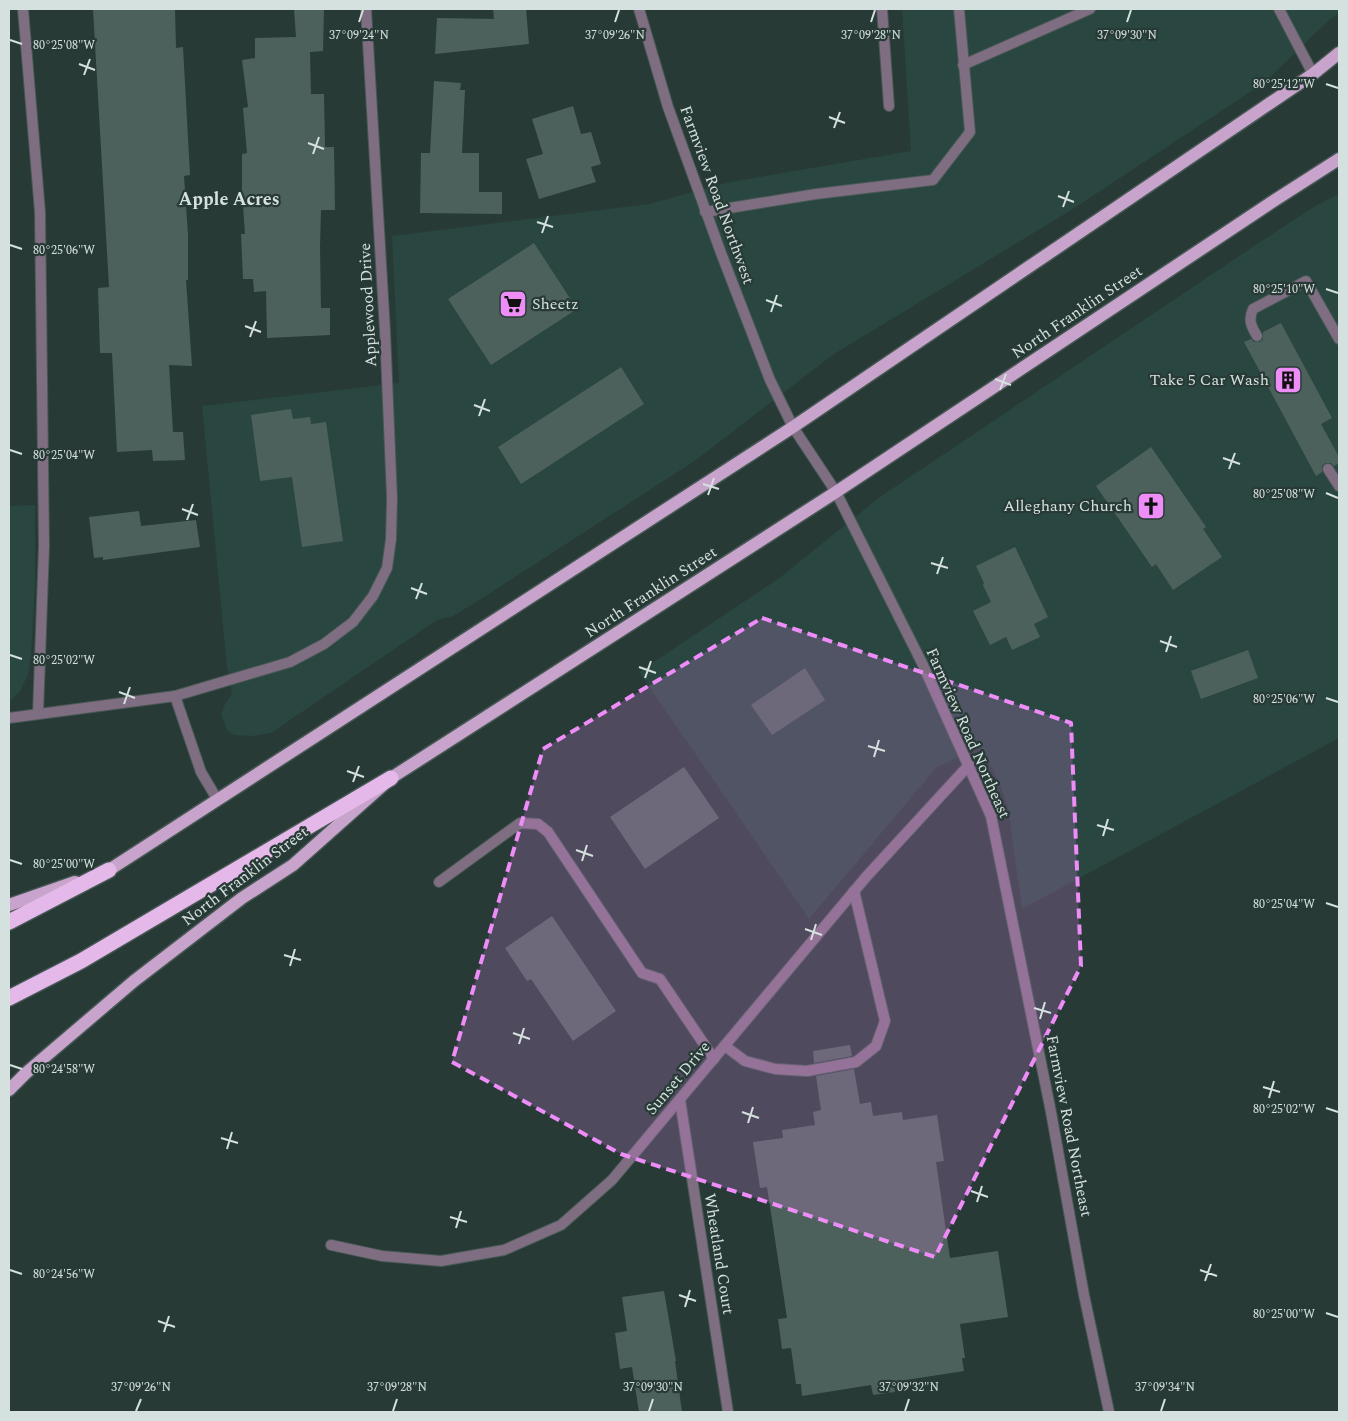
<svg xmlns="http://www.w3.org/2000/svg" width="1348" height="1421" viewBox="0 0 1348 1421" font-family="Spectral,serif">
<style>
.built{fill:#2a4640}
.building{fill:#4d615c}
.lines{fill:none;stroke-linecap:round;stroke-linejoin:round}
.lane-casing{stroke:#465854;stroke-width:12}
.street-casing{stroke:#465854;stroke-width:12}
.primary-casing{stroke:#465854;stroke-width:15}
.highway-casing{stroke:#465854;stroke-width:18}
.lane{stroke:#7f6d81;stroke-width:10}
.street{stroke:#7f6d81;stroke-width:10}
.primary{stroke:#c8a3cb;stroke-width:12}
.highway{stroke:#e4b8e9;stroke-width:15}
.marked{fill:#ee8cf8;fill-opacity:0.2;stroke:#ee8cf8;stroke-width:4;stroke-dasharray:10 6;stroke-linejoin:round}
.ticks{fill:none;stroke:#d5e1de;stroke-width:2}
.labels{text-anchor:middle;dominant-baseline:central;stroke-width:4.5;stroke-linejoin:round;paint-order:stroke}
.street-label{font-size:16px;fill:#d5e1de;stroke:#273a36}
.poi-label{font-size:16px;fill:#d5e1de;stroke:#273a36;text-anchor:end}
.neighbourhood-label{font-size:18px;font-weight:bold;fill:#d5e1de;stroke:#273a36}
.ticks-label{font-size:12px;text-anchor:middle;fill:#d5e1de;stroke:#273a36;stroke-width:4.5;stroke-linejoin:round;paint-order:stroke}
</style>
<rect width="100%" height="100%" fill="#273a36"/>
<g class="built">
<polygon points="902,9 1339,9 1339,13 1329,20 1265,82 1073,209 834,354 696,460 484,597 453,616 437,620 271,733 252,736 234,735 227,730 221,715 225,704 232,694 227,667 202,406 399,383 392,236 649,204 730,182 911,151"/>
<polygon points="1339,194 1339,738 1022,909 1008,808 1000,785 981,746 936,768 809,919 639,672 778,579 880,497 1254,246 1317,205"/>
<polygon points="35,505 35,582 31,656 28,675 20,691 9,702 9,506"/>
</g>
<g class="building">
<polygon points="93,9 175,9 176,48 183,47 190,175 184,176 188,235 188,280 186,280 192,366 169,365 173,432 183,432 185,460 153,461 152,450 117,452 112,353 100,353 98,288 109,287"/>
<polygon points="294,9 324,9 323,51 310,52 311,94 324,94 325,147 334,147 335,210 321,210 320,247 321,308 330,308 330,335 267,338 266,291 254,292 253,279 243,279 241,234 245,234 242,191 242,154 247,153 243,108 248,107 242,60 255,58 255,38 296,37"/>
<polygon points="493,9 526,9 529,44 435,54 437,18 494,19"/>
<polygon points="434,81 461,83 460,90 465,90 462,153 479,153 479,192 502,192 502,214 420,213 421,153 430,153"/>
<polygon points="573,106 581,134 591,132 601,164 591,167 596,182 539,199 526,159 543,154 532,119"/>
<polygon points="534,243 577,309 491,365 448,299"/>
<polygon points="1281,323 1332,418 1321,424 1339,457 1339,463 1334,466 1331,463 1325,463 1322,466 1322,472 1316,476 1244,342 1251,339 1254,342 1260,342 1263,339 1263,332"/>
<polygon points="621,367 644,404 521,484 498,447"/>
<polygon points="291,409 293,419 310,417 311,424 326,422 343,541 302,547 292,477 260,481 251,415"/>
<polygon points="1151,447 1206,527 1203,529 1222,557 1173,590 1156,564 1152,567 1096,486"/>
<polygon points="139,511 141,526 196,520 200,547 103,560 103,557 94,558 89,517"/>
<polygon points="1015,547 1048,617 1034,624 1040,637 1012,650 1006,637 990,645 973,611 991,602 983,585 984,583 976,566"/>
<polygon points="1248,650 1258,678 1201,699 1191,671"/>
<polygon points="805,668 825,700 772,735 751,705"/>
<polygon points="684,767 719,818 645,869 610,817"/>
<polygon points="552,916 616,1011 573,1041 531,979 527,981 505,948"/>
<polygon points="850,1045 852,1056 814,1063 813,1051"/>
<polygon points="854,1069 860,1104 871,1102 873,1116 902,1112 903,1120 937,1115 944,1161 936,1162 950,1258 998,1251 1008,1317 960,1324 965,1358 962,1358 964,1371 893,1382 895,1392 873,1395 871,1385 802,1396 801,1384 796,1384 791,1348 782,1349 778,1319 787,1318 767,1187 760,1188 753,1142 783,1138 782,1130 815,1125 813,1112 821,1110 816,1076"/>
<polygon points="664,1291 676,1361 675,1361 682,1412 639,1412 632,1367 620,1369 615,1333 627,1331 622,1297"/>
</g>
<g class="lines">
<g class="lane-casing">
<g id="lane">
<polyline points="1279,9 1313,74"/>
<polyline points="963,65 1090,9"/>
<polyline points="705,212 816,194 933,180 970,132 959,9"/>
<path d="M1257 336C1251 326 1248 320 1253 309L1306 281 1339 339"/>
<polyline points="1328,469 1339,486"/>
<polyline points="439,882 520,823 538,824 548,832 642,973 660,979 714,1059"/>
<polyline points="725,1046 745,1061 775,1069 807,1071 856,1062 876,1046 885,1021 854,891"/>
</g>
</g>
<g class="street-casing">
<g id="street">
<polyline points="23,9 40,212 44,546 38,714"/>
<polyline points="639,9 668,107 721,253 770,380 793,427 836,492 923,665 991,816 1051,1112 1084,1295 1109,1412"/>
<polyline points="882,9 889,106"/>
<polyline points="175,696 201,772 217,799"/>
<polyline points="9,718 175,696 290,662 324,644 353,622 373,596 387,568 391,539 392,498 385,331 366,9"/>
<polyline points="680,1100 728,1412"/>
<polyline points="331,1245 382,1256 441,1261 504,1250 561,1225 612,1180 866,877 969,765"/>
</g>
</g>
<g class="primary-casing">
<g id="primary">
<polyline points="101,873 109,870 793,427 1313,74 1339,53"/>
<polyline points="9,905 75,882"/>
<polyline points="9,1090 26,1073 134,981 242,898 293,865 391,778 836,492 1275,200 1339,159"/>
</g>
</g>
<g class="highway-casing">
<g id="highway">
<polyline points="9,922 109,870"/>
<polyline points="9,998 81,961 391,778"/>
</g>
</g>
<use href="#lane" class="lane"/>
<use href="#street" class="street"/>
<use href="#primary" class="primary"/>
<use href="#highway" class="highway"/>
</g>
<path class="marked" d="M762 618 1071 723 1081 966 935 1257 621 1154 452 1062 543 749Z"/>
<path class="ticks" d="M359 22 363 10M615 22 619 10M871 22 875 10M1127 22 1131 10M10 40 22 44M79 64 95 70M84 75 90 59M1326 84 1338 88M829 117 845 123M834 128 840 112M308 143 324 149M313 154 319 137M1058 196 1074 202M1063 207 1069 191M537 222 553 227M542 233 548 216M10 245 22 249M1326 289 1338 293M766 300 782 306M771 312 777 295M245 326 261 332M250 337 256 321M995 379 1011 385M1000 390 1006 374M474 405 490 411M479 416 485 399M10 450 22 454M1223 458 1240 464M1229 469 1235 453M703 484 719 489M1326 493 1338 498M708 495 714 478M182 509 198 515M187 520 193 504M931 563 948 568M937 574 943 557M411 588 427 594M416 599 422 583M1160 641 1177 647M1166 652 1171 636M10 655 22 659M639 667 656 673M645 678 651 661M119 692 135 698M1326 698 1338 702M124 704 130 687M868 746 885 751M874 757 879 740M347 771 364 777M353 782 359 766M1097 825 1114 830M1103 836 1108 819M576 850 593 856M10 860 22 864M582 861 587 845M1326 903 1338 907M805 929 822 935M811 940 816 924M284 955 301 960M290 966 295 949M1034 1008 1051 1013M1040 1019 1045 1002M513 1033 530 1039M519 1044 524 1028M10 1065 22 1069M1263 1087 1280 1092M1269 1098 1274 1081M1326 1108 1338 1112M742 1112 759 1118M748 1123 753 1107M221 1138 238 1143M227 1149 232 1132M971 1191 988 1197M977 1202 982 1186M450 1217 467 1222M456 1228 461 1211M10 1270 22 1274M1200 1270 1217 1276M1205 1281 1211 1264M679 1295 696 1301M685 1307 690 1290M1326 1313 1338 1317M158 1321 175 1327M164 1332 169 1316M136 1411 141 1399M393 1411 397 1399M649 1411 653 1399M905 1411 909 1399M1161 1411 1165 1399"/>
<defs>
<g id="supermarket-square" transform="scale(1.4375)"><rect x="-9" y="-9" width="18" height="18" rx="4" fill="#ee8cf8" stroke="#273a36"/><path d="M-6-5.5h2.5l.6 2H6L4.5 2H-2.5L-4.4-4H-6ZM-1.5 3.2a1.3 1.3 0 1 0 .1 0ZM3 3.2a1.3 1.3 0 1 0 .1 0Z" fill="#111"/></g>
<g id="building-square" transform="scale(1.4375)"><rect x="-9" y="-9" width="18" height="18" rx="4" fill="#ee8cf8" stroke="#273a36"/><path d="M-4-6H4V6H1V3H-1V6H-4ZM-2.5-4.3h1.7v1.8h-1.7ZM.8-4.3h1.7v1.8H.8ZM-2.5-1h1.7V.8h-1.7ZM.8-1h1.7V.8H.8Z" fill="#111"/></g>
<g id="church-square" transform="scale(1.4375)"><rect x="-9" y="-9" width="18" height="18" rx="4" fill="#ee8cf8" stroke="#273a36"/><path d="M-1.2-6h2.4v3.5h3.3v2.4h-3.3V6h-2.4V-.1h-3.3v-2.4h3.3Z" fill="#111"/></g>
</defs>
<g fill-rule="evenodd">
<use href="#supermarket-square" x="513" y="304"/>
<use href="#building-square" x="1288" y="380"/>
<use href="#church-square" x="1151" y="506"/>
</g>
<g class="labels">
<g class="street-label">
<text transform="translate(717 195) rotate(70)">Farmview Road Northwest</text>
<text transform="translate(368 305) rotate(-93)">Applewood Drive</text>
<text transform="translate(1077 312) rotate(-34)">North Franklin Street</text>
<text transform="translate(651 592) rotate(-33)">North Franklin Street</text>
<text transform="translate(968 733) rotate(66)">Farmview Road Northeast</text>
<text transform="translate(245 876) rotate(-37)">North Franklin Street</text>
<text transform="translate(678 1078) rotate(-50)">Sunset Drive</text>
<text transform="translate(1069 1126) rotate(79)">Farmview Road Northeast</text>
<text transform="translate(719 1254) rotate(81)">Wheatland Court</text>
</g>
<g class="poi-label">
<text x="532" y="304" text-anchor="start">Sheetz</text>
<text x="1269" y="380">Take 5 Car Wash</text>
<text x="1132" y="506">Alleghany Church</text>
</g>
<g class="neighbourhood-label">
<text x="229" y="199">Apple Acres</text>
</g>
</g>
<g class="ticks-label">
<text x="615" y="39">37°09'26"N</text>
<text x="871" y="39">37°09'28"N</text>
<text x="1127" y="39">37°09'30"N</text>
<text x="359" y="39">37°09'24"N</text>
<text x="64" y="49">80°25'08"W</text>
<text x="1284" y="88">80°25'12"W</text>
<text x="64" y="254">80°25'06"W</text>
<text x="1284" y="293">80°25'10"W</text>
<text x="64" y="459">80°25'04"W</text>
<text x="1284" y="498">80°25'08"W</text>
<text x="64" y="664">80°25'02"W</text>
<text x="1284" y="703">80°25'06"W</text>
<text x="64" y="868">80°25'00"W</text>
<text x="1284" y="908">80°25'04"W</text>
<text x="64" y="1073">80°24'58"W</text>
<text x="1284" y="1113">80°25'02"W</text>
<text x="64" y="1278">80°24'56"W</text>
<text x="1284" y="1318">80°25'00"W</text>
<text x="141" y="1391">37°09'26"N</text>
<text x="397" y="1391">37°09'28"N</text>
<text x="653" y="1391">37°09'30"N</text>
<text x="909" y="1391">37°09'32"N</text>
<text x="1165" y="1391">37°09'34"N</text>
</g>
<rect width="1348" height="1421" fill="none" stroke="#d5e1de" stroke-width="20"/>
</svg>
